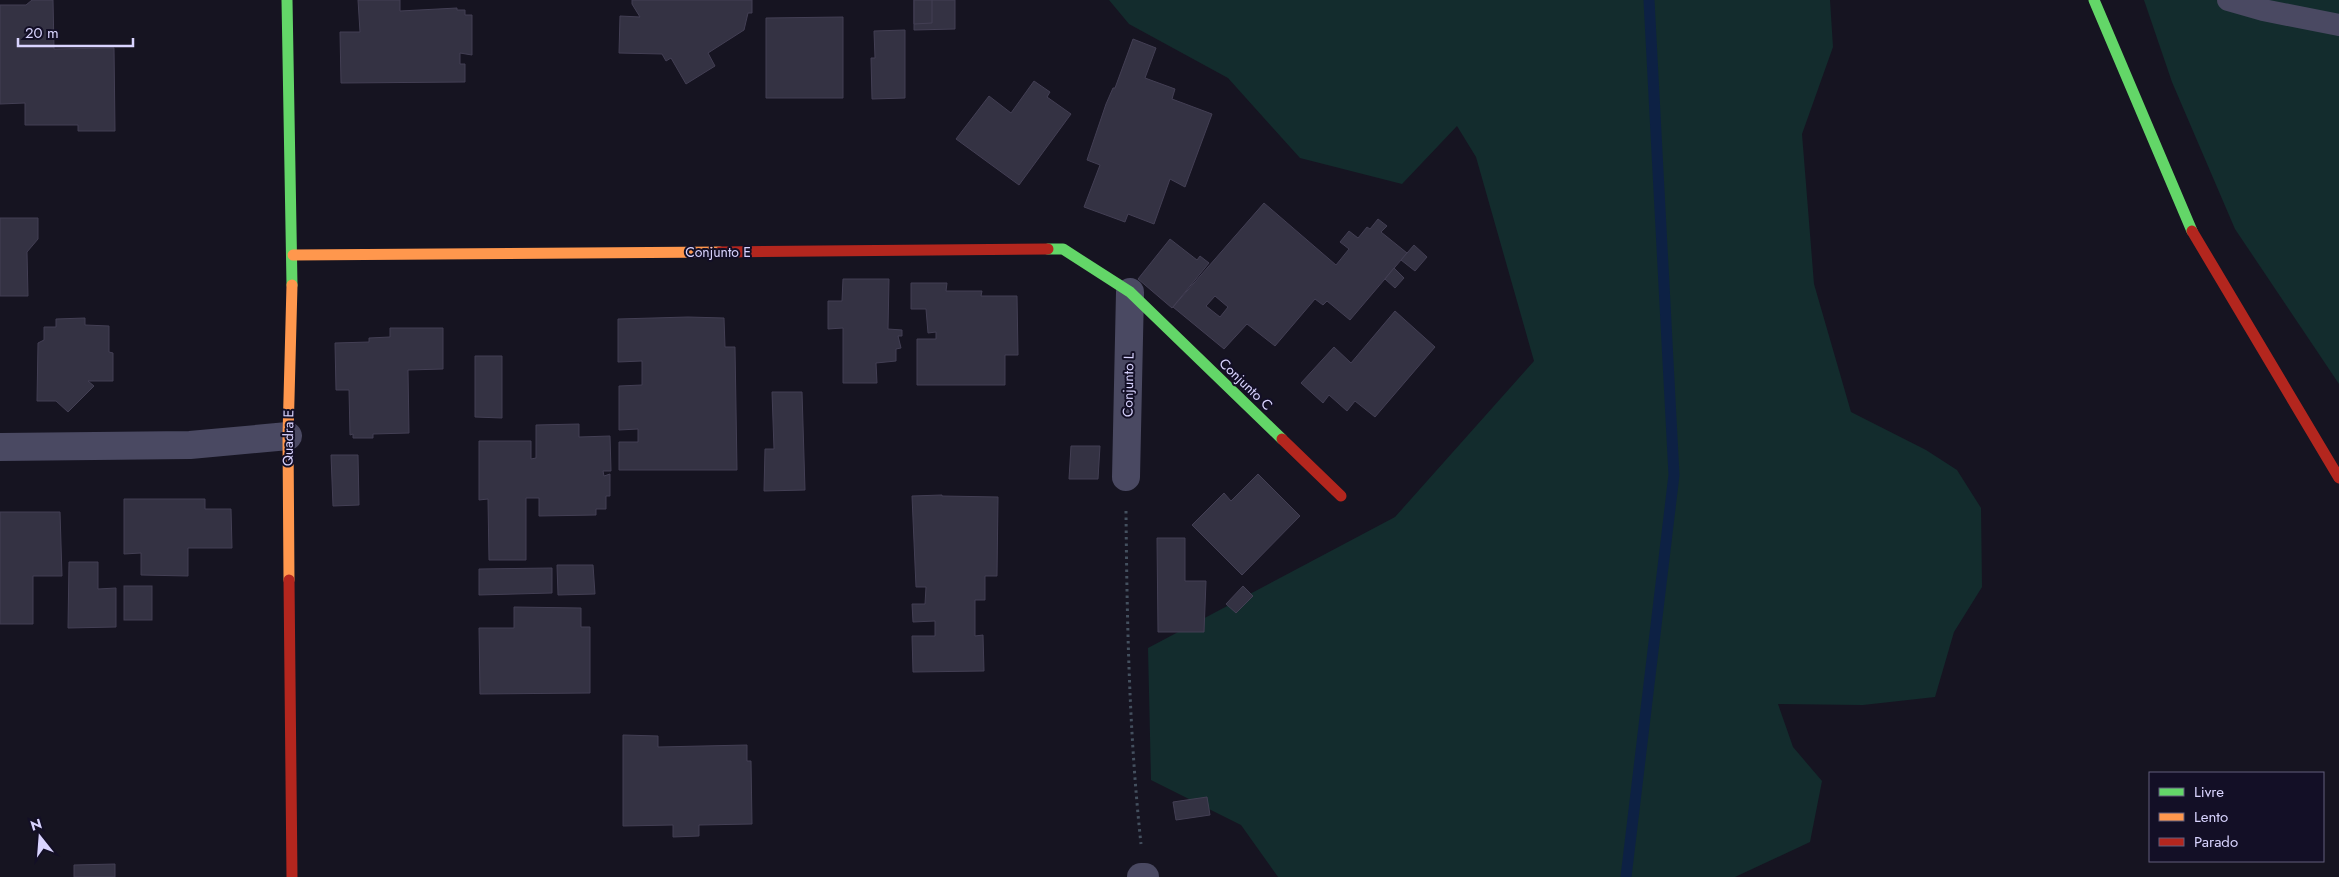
<svg xmlns="http://www.w3.org/2000/svg" width="2339" height="877" viewBox="0 0 2339 877" font-family="Jost,sans-serif">
<style>
.green{fill:#132c2d}
.lines{fill:none;stroke-linecap:round;stroke-linejoin:round}
.stream{stroke:#0d2144;stroke-width:11}
.building{fill:#343243;stroke:#433f54;fill-rule:evenodd}
.path{stroke:#44505f;stroke-width:3;stroke-dasharray:2.5 4;stroke-linecap:butt}
.lane{stroke:#4a4962;stroke-width:22}
.street{stroke:#4a4962;stroke-width:28}
.fast{stroke:#63d668;stroke-width:11}
.slow{stroke:#ff974d;stroke-width:11}
.jam{stroke:#b3261e;stroke-width:11}
.labels{text-anchor:middle;dominant-baseline:central;stroke-width:4;stroke-linejoin:round;paint-order:stroke}
.street-label{font-size:14px;fill:#d9d4ff;stroke:#130f26}
</style>
<rect width="100%" height="100%" fill="#161421"/>
<g class="green">
<polygon points="1109,0 1830,0 1833,47 1802,134 1814,284 1851,412 1926,450 1957,470 1981,508 1982,587 1954,632 1935,697 1863,705 1778,704 1793,747 1822,781 1810,842 1735,877 1278,877 1241,825 1151,780 1148,648 1395,517 1534,361 1476,157 1457,126 1402,184 1300,158 1228,78 1129,24"/>
<polygon points="2144,0 2339,0 2339,384 2235,229 2172,82"/>
</g>
<g class="lines">
<polyline class="stream" points="1626,877 1674,475 1649,0"/>
</g>
<g class="building">
<polygon points="32,0 53,0 54,49 114,48 115,131 78,131 78,125 25,125 25,103 0,104 0,5 26,5"/>
<polygon points="358,0 400,0 400,11 457,8 457,10 465,10 465,15 472,15 472,55 460,53 460,64 465,64 465,82 341,83 340,32 360,32"/>
<polygon points="632,0 752,0 752,13 748,13 744,30 708,53 715,66 686,84 671,58 666,61 662,54 619,53 620,16 640,17 632,4"/>
<polygon points="914,0 955,0 955,29 914,30"/>
<polygon points="914,0 932,0 932,23 914,24"/>
<polygon points="843,17 843,98 766,98 766,18"/>
<polygon points="905,30 905,98 872,99 871,58 875,58 874,31"/>
<polygon points="1133,39 1156,48 1145,78 1175,89 1172,99 1212,114 1185,187 1170,179 1154,224 1128,214 1125,222 1084,207 1100,165 1087,160 1106,104 1113,88 1115,88"/>
<polygon points="1034,81 1050,92 1047,97 1071,114 1019,185 956,139 989,96 1011,113"/>
<path d="M1264 203 1336 265 1349 249 1340 242 1349 231 1358 238 1367 227 1370 229 1378 219 1387 226 1381 232 1407 253 1350 320 1327 301 1323 305 1315 299 1275 346 1247 324 1224 349 1173 307ZM1215 296 1228 307 1220 317 1206 306Z"/>
<polygon points="0,218 38,218 38,239 27,252 28,296 0,296"/>
<polygon points="1170,239 1197,260 1200,256 1209,263 1172,308 1138,279"/>
<polygon points="1414,245 1427,257 1415,271 1401,260"/>
<polygon points="1394,268 1404,278 1395,288 1385,279"/>
<polygon points="843,279 889,279 888,329 902,330 902,336 898,336 901,348 896,349 896,361 876,363 877,383 843,383 843,328 828,329 828,301 842,301"/>
<polygon points="911,283 947,283 946,291 982,291 981,296 1017,296 1018,355 1005,355 1005,385 917,385 917,339 936,339 936,332 928,333 926,309 911,309"/>
<polygon points="1395,311 1435,347 1375,417 1355,401 1347,411 1329,395 1323,403 1301,383 1334,347 1351,363"/>
<polygon points="688,317 724,318 725,347 735,347 737,470 619,470 619,442 638,442 638,429 619,430 619,386 642,385 642,361 618,362 618,319"/>
<polygon points="85,318 85,325 109,326 109,352 113,353 113,381 88,381 94,386 68,412 56,401 37,401 38,343 44,340 44,327 56,327 56,319"/>
<polygon points="390,328 443,328 443,369 408,370 409,433 373,434 373,438 353,438 353,434 350,435 349,390 336,390 335,343 369,342 369,338 390,337"/>
<polygon points="475,356 502,356 502,418 475,417"/>
<polygon points="772,392 802,392 805,490 764,491 765,449 774,449"/>
<polygon points="579,424 579,437 610,436 611,471 603,471 604,476 610,474 610,496 606,496 606,509 596,509 596,515 539,516 539,498 526,498 526,560 489,560 488,499 479,500 479,441 531,441 531,459 536,458 536,425"/>
<polygon points="1071,446 1100,446 1098,479 1069,479"/>
<polygon points="331,455 358,455 359,505 333,506"/>
<polygon points="1258,474 1300,516 1242,575 1192,525 1224,493 1231,501"/>
<polygon points="942,495 942,496 998,497 997,576 985,576 985,600 975,600 975,636 983,635 984,671 913,672 912,636 935,636 935,621 913,622 912,604 925,604 926,587 916,587 912,496"/>
<polygon points="124,499 205,499 205,509 231,509 232,548 188,548 188,576 141,575 141,553 124,554"/>
<polygon points="0,512 60,512 62,576 33,576 33,624 0,624"/>
<polygon points="1157,538 1185,538 1185,581 1206,581 1204,632 1158,632"/>
<polygon points="69,562 98,562 98,589 116,588 116,627 68,628"/>
<polygon points="557,565 593,565 595,594 558,595"/>
<polygon points="552,568 552,593 479,595 479,569"/>
<rect x="124" y="586" width="28" height="34"/>
<polygon points="1243,586 1253,596 1236,613 1226,604"/>
<polygon points="514,607 581,608 581,627 590,627 590,693 480,694 479,628 514,628"/>
<polygon points="623,735 658,736 658,747 747,745 747,761 751,761 752,824 699,825 699,836 673,837 673,825 623,826"/>
<polygon points="1207,797 1210,815 1176,820 1173,802"/>
<polygon points="115,864 115,877 74,877 74,865"/>
</g>
<g class="lines">
<path class="path" d="M1126 511C1127 622 1129 733 1141 844"/>
<polyline class="lane" points="2228,0 2263,10 2339,25"/>
<g class="street">
<polyline points="0,447 190,445 288,436"/>
<polyline points="1126,477 1130,292"/>
<polyline points="1141,877 1145,877"/>
</g>
<g class="fast">
<polyline points="287,0 292,285"/>
<polyline points="2094,0 2192,231"/>
<polyline points="1048,249 1063,249 1130,292 1282,439"/>
</g>
<g class="slow">
<polyline points="293,255 720,252"/>
<polyline points="289,580 288,436 292,285"/>
</g>
<g class="jam">
<polyline points="2192,231 2339,478"/>
<polyline points="720,252 1048,249"/>
<polyline points="1282,439 1341,496"/>
<polyline points="289,580 292,877"/>
</g>
</g>
<g class="labels">
<g class="street-label">
<text x="718" y="252">Conjunto E</text>
<text transform="translate(1246 384) rotate(44)">Conjunto C</text>
<text transform="translate(1128 385) rotate(-89)">Conjunto L</text>
<text transform="translate(288 438) rotate(-89)">Quadra E</text>
</g>
</g>
<rect x="2149" y="772" width="175" height="90" fill="#130f26" stroke="#625e7d"/>
<rect x="2159" y="788" width="25" height="8" fill="#63d668" stroke="#625e7d"/>
<text x="2194" y="797" font-size="15" fill="#d9d4ff">Livre</text>
<rect x="2159" y="813" width="25" height="8" fill="#ff974d" stroke="#625e7d"/>
<text x="2194" y="822" font-size="15" fill="#d9d4ff">Lento</text>
<rect x="2159" y="838" width="25" height="8" fill="#b3261e" stroke="#625e7d"/>
<text x="2194" y="847" font-size="15" fill="#d9d4ff">Parado</text>
<g transform="translate(40 837) rotate(343)" stroke="#130f26" stroke-width="4" paint-order="stroke">
<path d="M0-4L9 19L0 12L-9 19Z" fill="#d9d4ff"/>
<text y="-8" font-size="14" font-weight="bold" text-anchor="middle" fill="#d9d4ff">N</text>
</g>
<path d="M18 38v8h115v-8" fill="none" stroke="#d9d4ff" stroke-width="2.5"/>
<text x="25" y="38" font-size="15" fill="#d9d4ff" stroke="#130f26" stroke-width="4" paint-order="stroke">20 m</text>
</svg>
